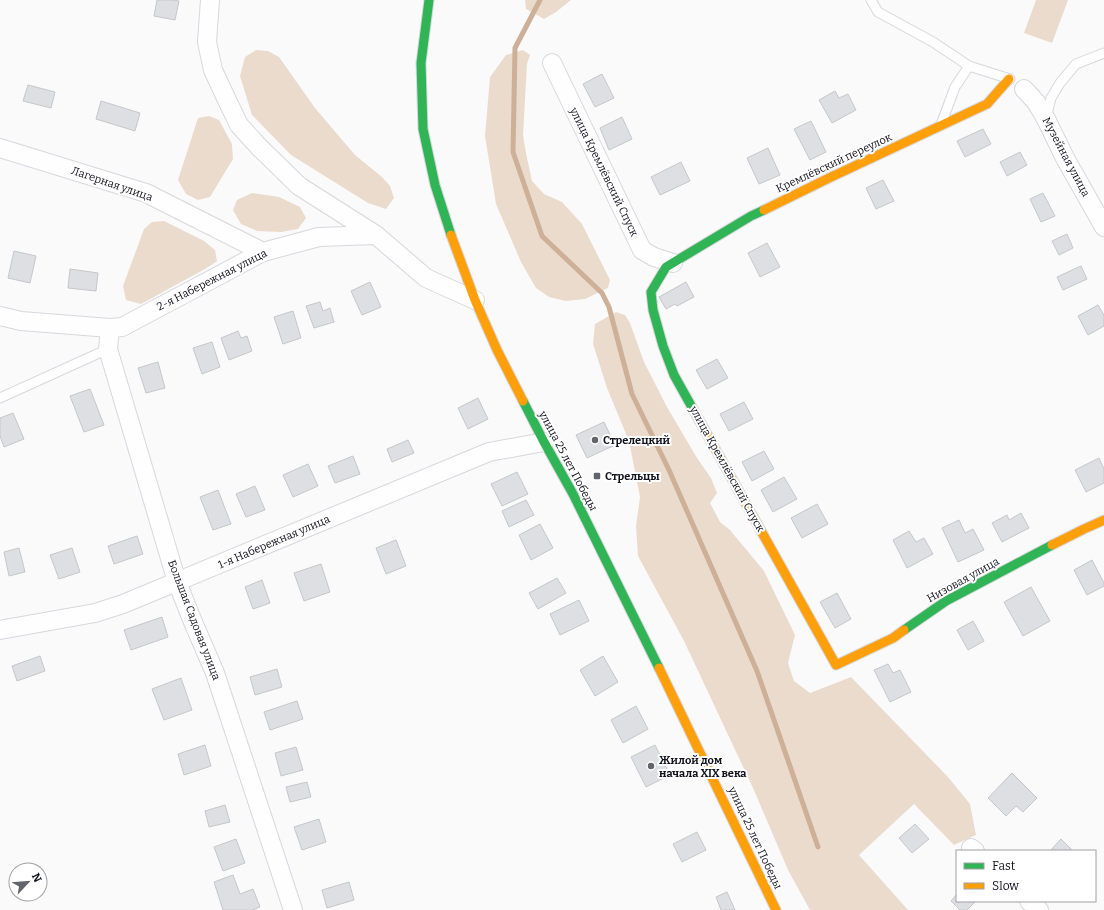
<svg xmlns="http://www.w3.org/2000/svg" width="1104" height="910" viewBox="0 0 1104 910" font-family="Bitter,serif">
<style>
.green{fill:#ebdbcd}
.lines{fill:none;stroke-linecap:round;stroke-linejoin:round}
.stream{stroke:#cdb097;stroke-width:5}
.building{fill:#dedfe3;stroke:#c6c6cc}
.lane-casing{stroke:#d7d7de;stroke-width:11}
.street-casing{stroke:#d7d7de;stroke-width:20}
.fast-casing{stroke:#d7d7de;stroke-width:11}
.slow-casing{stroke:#d7d7de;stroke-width:11}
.lane{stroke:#fefefe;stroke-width:9}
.street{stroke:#fefefe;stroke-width:18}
.fast{stroke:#30b455;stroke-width:9}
.slow{stroke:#ff9f0a;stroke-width:9}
.poi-dot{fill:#63636b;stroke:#fff;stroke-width:1.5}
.labels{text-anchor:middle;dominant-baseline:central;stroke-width:4;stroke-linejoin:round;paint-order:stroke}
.street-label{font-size:11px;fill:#12121e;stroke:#fff}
.poi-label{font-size:11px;font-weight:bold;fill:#12121e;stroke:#fff;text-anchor:start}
</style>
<rect width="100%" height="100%" fill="#fafafa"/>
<g class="green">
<polygon points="525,0 571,0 556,12 544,19 526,9"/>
<polygon points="1036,0 1068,0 1052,43 1024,33"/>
<polygon points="256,50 268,51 279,57 315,108 355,155 382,177 390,186 394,198 386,209 368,203 291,155 252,115 240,76 245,57"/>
<polygon points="523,50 530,55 527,64 523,135 526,153 532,181 544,194 562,202 582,224 610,280 608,288 585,299 566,301 549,297 536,288 521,262 496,204 485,136 490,77 506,55"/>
<polygon points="209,116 219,120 232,144 233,159 210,197 198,200 186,194 178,180 198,118"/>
<polygon points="252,193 279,197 300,207 306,218 298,229 281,232 257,231 241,224 233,210 237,200"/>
<polygon points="164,221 204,241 215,250 217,261 205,269 141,304 126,300 123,286 144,229 152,222"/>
<polygon points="616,312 625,315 630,323 644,362 667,407 697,458 711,478 717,493 710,503 720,522 730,530 764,571 795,635 788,663 794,681 810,693 851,677 948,777 970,804 976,835 954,845 914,804 859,855 908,910 810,910 788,870 753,788 684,641 638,556 636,526 640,497 629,441 607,388 593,344 595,324"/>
</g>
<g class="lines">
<polyline class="stream" points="540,0 515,48 513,152 542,236 602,293 609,307 632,394 669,470 757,671 818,847"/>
</g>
<g class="building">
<polygon points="157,0 173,0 179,1 175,20 154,16"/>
<polygon points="602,74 614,98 595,107 583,84"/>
<polygon points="28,85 55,92 51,108 23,101"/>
<polygon points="835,91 839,98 848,94 856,110 832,123 819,100"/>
<polygon points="101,101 140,113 135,131 96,119"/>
<polygon points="622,117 632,139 609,150 600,128"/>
<polygon points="811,121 826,152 810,160 794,129"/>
<polygon points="983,129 991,144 965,157 957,141"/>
<polygon points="768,148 780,175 759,184 747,158"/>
<polygon points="1020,152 1027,165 1007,176 1000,162"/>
<polygon points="681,162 690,181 660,195 651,177"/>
<polygon points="883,180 894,201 876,209 866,188"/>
<polygon points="1043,193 1055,216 1041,222 1030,199"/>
<polygon points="1067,234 1073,248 1059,255 1052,241"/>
<polygon points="767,243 780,267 760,277 748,253"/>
<polygon points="14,251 36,256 30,283 8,278"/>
<polygon points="1081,266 1087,279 1063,290 1057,277"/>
<polygon points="70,269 98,273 96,291 68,288"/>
<polygon points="370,282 381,307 362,315 351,291"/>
<polygon points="686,282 694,297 677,306 675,304 666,309 659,297"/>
<polygon points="320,302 323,311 330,308 334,322 314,328 306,306"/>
<polygon points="1098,305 1104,315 1104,326 1088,335 1078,316"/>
<polygon points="293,311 301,338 283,344 274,317"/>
<polygon points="238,331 241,338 247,336 252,351 229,360 221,338"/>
<polygon points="212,342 220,367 202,374 193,348"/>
<polygon points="717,359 728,378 707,389 696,370"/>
<polygon points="158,362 165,388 146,393 138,368"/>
<polygon points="90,389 104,425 84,432 70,396"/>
<polygon points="478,398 488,419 468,429 458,408"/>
<polygon points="744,402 753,419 729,431 720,414"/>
<polygon points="13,413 24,439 4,447 0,436 0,418"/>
<polygon points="604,422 615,445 587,458 576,435"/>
<polygon points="408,440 414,453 392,462 387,449"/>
<polygon points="764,451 774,469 752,481 742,462"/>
<polygon points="353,456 360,474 335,483 328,466"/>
<polygon points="1099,458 1104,469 1104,483 1086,492 1075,470"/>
<polygon points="308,464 318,486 293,497 283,475"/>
<polygon points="517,472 528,494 502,506 491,484"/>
<polygon points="784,477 797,499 773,512 761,490"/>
<polygon points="255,486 265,510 246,517 236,494"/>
<polygon points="218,490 231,524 213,530 200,497"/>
<polygon points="526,500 534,515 509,527 502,511"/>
<polygon points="817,504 828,524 802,538 791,518"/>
<polygon points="1021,513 1029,528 1002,542 992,523 1007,515 1009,520"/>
<polygon points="959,520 965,533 973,529 984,550 958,562 942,528"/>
<polygon points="540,524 553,548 531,560 519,535"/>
<polygon points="909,531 916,542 924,538 933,554 907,568 893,540"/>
<polygon points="137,536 143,554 114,564 108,546"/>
<polygon points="396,540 406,566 386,574 376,548"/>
<polygon points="19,548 25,572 9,576 4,552"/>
<polygon points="72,548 80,572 59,579 50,555"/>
<polygon points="1092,560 1104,583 1104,586 1087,595 1074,570"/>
<polygon points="321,564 330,592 304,601 294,573"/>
<polygon points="557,578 566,593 538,609 529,593"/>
<polygon points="262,580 270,603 253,609 245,587"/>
<polygon points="1031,587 1050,621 1023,636 1004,602"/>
<polygon points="837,593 851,619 835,628 820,602"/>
<polygon points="579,600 589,621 560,635 550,614"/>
<polygon points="162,617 168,637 131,650 124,630"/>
<polygon points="973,621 984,641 968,650 957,630"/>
<polygon points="40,656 45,671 17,681 12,666"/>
<polygon points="603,656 618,682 595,696 580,670"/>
<polygon points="888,664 893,673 900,670 911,692 890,702 874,670"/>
<polygon points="277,669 282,687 255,695 250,677"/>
<polygon points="181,678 192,710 164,720 152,689"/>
<polygon points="297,701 303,719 270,730 264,712"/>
<polygon points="636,706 648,729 623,743 611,720"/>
<polygon points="205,745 211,766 184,775 178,754"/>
<polygon points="655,745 670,775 646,787 631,757"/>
<polygon points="296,747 303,770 281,776 275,753"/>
<polygon points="1012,773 1037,798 1023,812 1016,806 1006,816 988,798"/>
<polygon points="307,782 311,797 290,802 286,787"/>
<polygon points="225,805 230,822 209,827 205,811"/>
<polygon points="319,819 326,842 302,850 294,827"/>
<polygon points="915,824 929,839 912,853 899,838"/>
<polygon points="697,832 706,850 682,862 673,844"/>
<polygon points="236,839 245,863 223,871 214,847"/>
<polygon points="1061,839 1073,851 1050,851"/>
<polygon points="233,875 240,894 253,889 260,907 252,910 223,910 214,882"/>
<polygon points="349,882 354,900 327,908 322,890"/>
<polygon points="727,892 735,910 721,910 716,897"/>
<polygon points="957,894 957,901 976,901 967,910 960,910 951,901"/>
</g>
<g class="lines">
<g class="lane-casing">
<g id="lane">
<polyline points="871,0 878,12 933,42 969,66 1010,79"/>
<polyline points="1046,118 1051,98 1060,83 1076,64 1104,53"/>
<polyline points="942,122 955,87 969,66"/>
<polyline points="0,398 108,349"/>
</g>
</g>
<g class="street-casing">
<g id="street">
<polyline points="210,0 207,42 213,70 226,98 239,125 259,147 299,186 376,235"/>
<polyline points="552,63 642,250 654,257 673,263"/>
<polyline points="1024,89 1036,102 1046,119 1065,158 1104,227"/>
<polyline points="0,148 146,193 263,252"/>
<polyline points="0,316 21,321 110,328 122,327 263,252 319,237 376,235 426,278 475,300"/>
<polyline points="110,328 108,349 177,582 193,622 215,673 293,910"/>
<polyline points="0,630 95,613 123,604 489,452 544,442"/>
<polyline points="971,848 975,851"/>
<polyline points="1029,901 1039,910"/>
</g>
</g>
<g class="fast-casing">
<g id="fast">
<polyline points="429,0 421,63 423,129 435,185 451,235"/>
<polyline points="523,401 544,442 573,494 659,668"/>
<polyline points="703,427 674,375 663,346 653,310 651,292 666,267 751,216 764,210"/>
<polyline points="904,630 946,601 1052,545"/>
</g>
</g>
<g class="slow-casing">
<g id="slow">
<polyline points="764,210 829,178 987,104 1009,79"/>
<polyline points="451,235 475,300 497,350 523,401"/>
<polyline points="703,427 836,665 893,638 904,630"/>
<polyline points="1052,545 1084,529 1104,520"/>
<polyline points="659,668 776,910"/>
</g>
</g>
<use href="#lane" class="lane"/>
<use href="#street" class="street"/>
<use href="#fast" class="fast"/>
<use href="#slow" class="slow"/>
</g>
<g class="poi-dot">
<circle cx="595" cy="440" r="4"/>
<rect x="593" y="472" width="8" height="8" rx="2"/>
<circle cx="651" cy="766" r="4"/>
</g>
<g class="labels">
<g class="street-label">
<text transform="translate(1066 157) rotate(62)">Музейная улица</text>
<text transform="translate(834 163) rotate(-25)">Кремлёвский переулок</text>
<text transform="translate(604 172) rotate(64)">улица Кремлёвский Спуск</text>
<text transform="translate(112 184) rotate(19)">Лагерная улица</text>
<text transform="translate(212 280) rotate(-27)">2-я Набережная улица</text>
<text transform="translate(568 461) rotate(62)">улица 25 лет Победы</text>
<text transform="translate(727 469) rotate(61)">улица Кремлёвский Спуск</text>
<text transform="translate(274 542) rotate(-23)">1-я Набережная улица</text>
<text transform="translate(963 580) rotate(-29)">Низовая улица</text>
<text transform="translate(194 620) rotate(69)">Большая Садовая улица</text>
<text transform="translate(755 838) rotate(65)">улица 25 лет Победы</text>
</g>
<g class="poi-label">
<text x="603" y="440">Стрелецкий</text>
<text x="605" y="476">Стрельцы</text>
<text x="659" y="760">Жилой дом<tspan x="659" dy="13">начала XIX века</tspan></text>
</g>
</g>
<rect x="956" y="850" width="140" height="52" fill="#ffffff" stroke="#a0a0a5"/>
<rect x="964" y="863" width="20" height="6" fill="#30b455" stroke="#a0a0a5"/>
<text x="992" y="870" font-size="12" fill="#12121e">Fast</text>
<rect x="964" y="883" width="20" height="6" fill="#ff9f0a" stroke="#a0a0a5"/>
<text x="992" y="890" font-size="12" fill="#12121e">Slow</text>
<g transform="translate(28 882) rotate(64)"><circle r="19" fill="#ffffff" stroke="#a0a0a5"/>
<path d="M0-3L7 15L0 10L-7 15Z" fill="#63636b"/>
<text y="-6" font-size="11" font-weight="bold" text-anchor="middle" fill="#12121e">N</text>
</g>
</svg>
